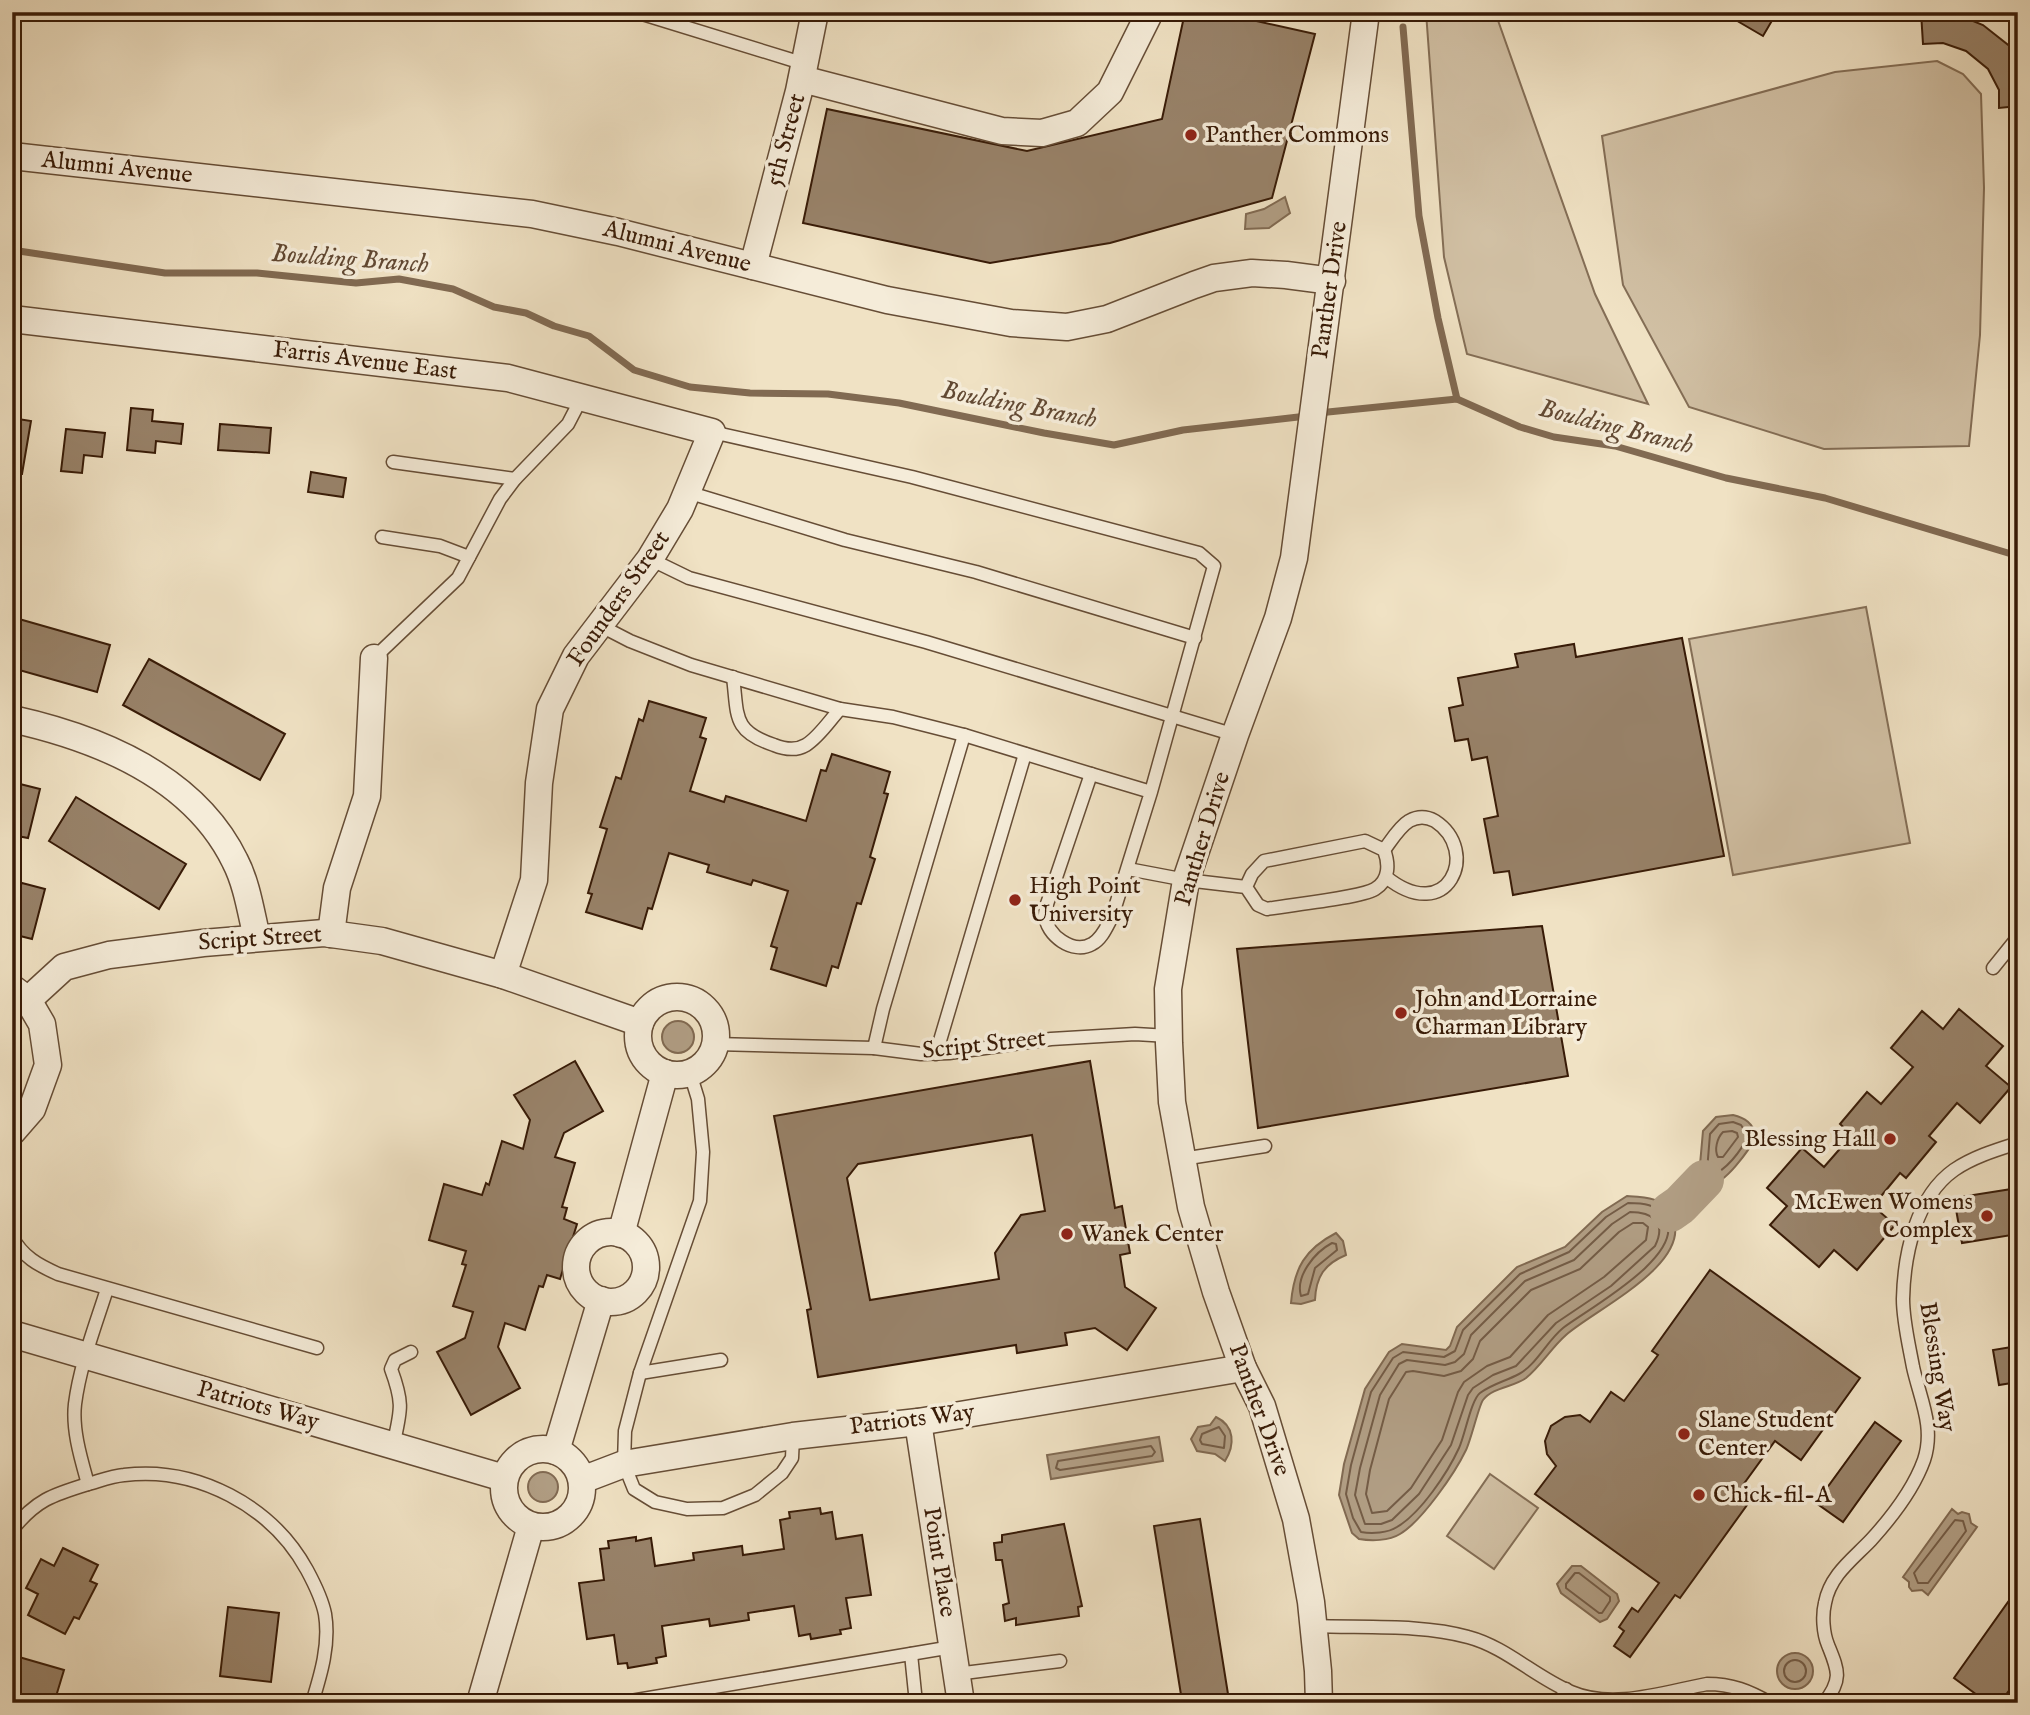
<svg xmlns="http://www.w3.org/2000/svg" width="2030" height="1715" viewBox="0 0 2030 1715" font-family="'IM FELL English',serif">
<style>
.green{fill:#d1c0a4;stroke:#846e56;stroke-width:2}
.water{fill:#b19e84;stroke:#816a52;stroke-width:2}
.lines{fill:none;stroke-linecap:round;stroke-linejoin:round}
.shore{stroke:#745c46;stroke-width:2}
.stream{stroke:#816a52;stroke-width:7}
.river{stroke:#b19e84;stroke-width:40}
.building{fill:#988269;stroke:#381b07;stroke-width:2;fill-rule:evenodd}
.lane-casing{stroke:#664d36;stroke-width:15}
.street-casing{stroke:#664d36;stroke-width:29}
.lane{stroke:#f5ecd9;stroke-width:12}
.street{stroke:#f5ecd9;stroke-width:26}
.poi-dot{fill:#8f2418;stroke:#f5ecd9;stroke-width:2.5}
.labels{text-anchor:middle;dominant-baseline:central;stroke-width:7;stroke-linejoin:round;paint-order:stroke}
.poi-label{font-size:24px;fill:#381b07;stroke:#f5ecd9;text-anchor:start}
.street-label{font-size:24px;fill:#381b07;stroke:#f5ecd9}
.water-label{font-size:26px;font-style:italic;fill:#624933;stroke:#f5ecd9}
</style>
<rect width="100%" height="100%" fill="#f0e2c4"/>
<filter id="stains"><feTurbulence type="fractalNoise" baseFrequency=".00286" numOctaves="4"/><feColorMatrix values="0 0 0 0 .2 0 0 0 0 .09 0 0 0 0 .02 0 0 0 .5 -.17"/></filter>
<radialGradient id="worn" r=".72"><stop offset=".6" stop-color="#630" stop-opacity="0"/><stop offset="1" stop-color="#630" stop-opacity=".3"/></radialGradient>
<g class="green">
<polygon points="1426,12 1495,12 1595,294 1648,404 1467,354 1444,257"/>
<polygon points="1937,61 1963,74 1981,94 1984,188 1980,335 1969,446 1824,449 1689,407 1623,285 1602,136 1835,72"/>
<polygon points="1866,607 1910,843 1733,875 1689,639"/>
<polygon points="1490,1474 1538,1508 1494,1569 1447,1536"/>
</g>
<g class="water">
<polygon points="1285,197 1290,213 1269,228 1245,229 1246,214 1264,209"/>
<circle cx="678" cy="1037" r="16"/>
<path d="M1733 1115C1745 1118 1753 1123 1756 1136 1751 1147 1723 1189 1708 1183 1705 1182 1702 1178 1699 1176L1703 1131 1716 1117Z"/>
<path d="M1627 1196C1645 1197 1663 1197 1672 1216 1695 1263 1594 1310 1566 1335 1551 1348 1541 1366 1526 1378 1514 1387 1493 1387 1483 1400 1479 1405 1471 1440 1466 1450 1455 1473 1422 1521 1400 1534 1389 1541 1371 1541 1359 1539L1352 1533 1339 1495 1344 1464 1365 1389 1389 1352 1402 1344 1446 1350 1450 1346 1457 1327 1517 1267 1565 1247 1602 1212Z"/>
<path d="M1336 1233 1343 1241 1346 1255C1324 1264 1316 1277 1315 1300L1301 1304 1291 1303C1294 1268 1305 1249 1336 1233Z"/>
<path d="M1216 1417C1235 1426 1235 1445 1225 1461L1215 1454 1197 1451 1191 1439 1198 1427 1210 1425Z"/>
<polygon points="1159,1437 1163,1461 1051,1479 1047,1455"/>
<circle cx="543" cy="1487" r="15"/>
<polygon points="1952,1509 1958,1514 1962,1512 1969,1514 1971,1523 1977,1527 1928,1595 1922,1590 1912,1591 1909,1587 1909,1582 1903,1577"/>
<polygon points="1572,1566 1581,1566 1617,1594 1619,1601 1607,1619 1600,1622 1561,1593 1557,1584"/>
<circle cx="1795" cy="1671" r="18"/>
</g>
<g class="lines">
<g class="shore">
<path d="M1733 1122 1741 1125 1748 1136C1741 1151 1726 1171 1710 1176L1707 1171 1710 1134 1719 1124Z"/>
<path d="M1732 1131 1737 1133 1738 1137 1723 1157H1718C1714 1150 1717 1138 1723 1132Z"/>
<path d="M1628 1203C1643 1203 1657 1204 1665 1218 1688 1255 1586 1310 1563 1328 1547 1341 1536 1365 1519 1374 1506 1381 1492 1384 1480 1393 1471 1400 1465 1435 1459 1448 1448 1472 1421 1513 1397 1527 1388 1533 1372 1534 1361 1532L1353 1518 1346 1494 1351 1465 1371 1392 1393 1358 1403 1352 1444 1357 1455 1351 1463 1330 1520 1274 1569 1252 1606 1217Z"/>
<path d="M1630 1212C1652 1212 1667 1222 1655 1246L1611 1286 1556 1323 1516 1366 1493 1375 1473 1388 1468 1395 1451 1445 1419 1494 1392 1520 1381 1524H1365L1355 1495 1360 1468 1380 1395 1399 1364 1407 1360 1445 1365 1455 1362 1464 1354 1471 1335 1525 1281 1574 1260 1612 1224Z"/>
<polygon points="1633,1223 1643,1223 1648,1227 1646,1240 1604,1277 1548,1315 1510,1357 1487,1366 1464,1382 1458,1392 1442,1440 1411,1488 1387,1511 1372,1513 1366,1494 1370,1470 1389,1399 1406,1372 1413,1371 1444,1376 1461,1371 1473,1359 1480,1341 1531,1290 1580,1269 1619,1232"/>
<path d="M1332 1243 1336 1244 1337 1250 1315 1268 1308 1294 1301 1296C1295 1276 1315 1252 1332 1243Z"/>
<polygon points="1219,1427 1225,1436 1224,1448 1202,1444 1200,1440 1202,1434"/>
<polygon points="1151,1446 1155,1452 1152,1456 1060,1470 1056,1468 1058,1461"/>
<polygon points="1955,1520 1963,1521 1966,1531 1928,1583 1918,1583 1914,1573"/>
<polygon points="1575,1573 1579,1573 1610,1597 1610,1601 1602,1613 1599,1613 1566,1588 1566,1584"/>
<circle cx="1795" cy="1671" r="11"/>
</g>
<g class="stream">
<polyline points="1403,27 1419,216 1438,318 1457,399"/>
<polyline points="12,250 165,273 257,273 356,283 399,279 453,289 494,307 526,313 554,326 589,336 634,370 690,387 750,393 828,394 899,403 1044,433 1114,445 1183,430 1307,416"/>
<polyline points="1318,413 1457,399 1520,427 1554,437 1615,446 1726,478 1825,498 2018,556"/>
</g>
<polyline class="river" points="1670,1212 1680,1205 1704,1180"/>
</g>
<g class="building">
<polygon points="1185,12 1216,12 1315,34 1272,198 1110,243 990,263 803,223 827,109 1027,151 1162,119"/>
<polygon points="1722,12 1777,12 1763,36"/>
<polygon points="1921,12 1951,12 1983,25 2012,48 2018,59 2018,106 1999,108 1999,90 1988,69 1966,51 1943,43 1923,44"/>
<polygon points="131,408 153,410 152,421 183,424 181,444 156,441 155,453 127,450"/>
<polygon points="12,418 31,421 22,474 12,474"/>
<polygon points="220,424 271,428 269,453 218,450"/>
<polygon points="66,429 105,433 102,457 84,455 82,473 61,471"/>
<polygon points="311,472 346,478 343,497 308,492"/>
<polygon points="12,617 110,645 97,692 12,668"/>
<polygon points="1682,638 1724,856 1513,895 1509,871 1494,873 1484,819 1498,816 1487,757 1472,760 1468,739 1455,741 1449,708 1463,705 1458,678 1518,667 1515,654 1574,644 1576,657"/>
<polygon points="149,659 285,734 260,780 123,705"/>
<polygon points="649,701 706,718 700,737 706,739 690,791 724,802 726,796 806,821 821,770 826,771 832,754 890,772 884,793 888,794 870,857 875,859 861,904 857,903 838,968 832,966 826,986 771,969 777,948 771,946 788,891 753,880 751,885 707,872 709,865 669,853 652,909 648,908 642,929 586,912 592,894 588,893 607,829 600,827 616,777 621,779 639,719 643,721"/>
<polygon points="12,782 40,789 28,838 12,835"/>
<polygon points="76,797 186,864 159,909 49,841"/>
<polygon points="22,883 45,889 32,939 12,934 12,899"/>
<polygon points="1542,926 1568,1076 1258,1128 1237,949"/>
<polygon points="1959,1009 2003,1046 1986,1066 2011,1087 1980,1123 1957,1103 1929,1136 1936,1142 1906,1178 1900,1173 1873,1206 1895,1225 1857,1270 1834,1250 1819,1267 1770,1225 1787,1206 1767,1188 1802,1148 1824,1167 1852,1135 1840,1124 1867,1092 1881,1104 1913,1067 1891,1048 1922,1011 1943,1029"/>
<polygon points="575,1061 603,1111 564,1133 555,1157 575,1163 562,1207 567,1208 564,1219 577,1224 560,1279 547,1275 543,1287 539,1286 525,1330 505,1323 498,1347 520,1388 471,1415 437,1352 465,1338 473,1312 453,1306 466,1265 462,1264 466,1251 429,1240 444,1184 482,1195 486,1183 489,1185 502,1141 523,1149 530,1120 514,1095"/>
<path d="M1090 1061 1115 1208 1122 1206 1130 1253 1120 1255 1125 1287 1156 1308 1127 1350 1095 1328 1065 1333 1067 1345 1017 1353 1016 1345 818 1377 807 1310 811 1309 774 1116ZM1032 1135 1045 1211 1021 1215 995 1253 999 1279 870 1300 847 1178 858 1164Z"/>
<polygon points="2018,1188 2018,1234 1962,1243 1954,1198"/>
<polygon points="1710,1270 1860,1378 1801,1460 1775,1441 1743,1485 1755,1494 1680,1598 1675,1595 1630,1657 1614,1646 1624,1631 1619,1627 1632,1608 1638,1612 1659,1583 1535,1494 1556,1466 1547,1454 1545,1441 1551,1426 1565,1417 1580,1415 1590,1422 1611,1392 1624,1401 1658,1355 1652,1351"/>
<polygon points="2018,1346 2018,1382 1999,1385 1993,1350"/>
<polygon points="1875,1422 1901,1441 1843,1522 1816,1503"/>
<polygon points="820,1508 821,1514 832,1512 836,1539 862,1535 871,1595 846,1598 851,1628 840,1630 841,1634 811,1639 810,1634 799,1636 794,1606 748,1613 749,1620 710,1626 709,1619 662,1626 666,1656 656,1658 657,1663 628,1668 627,1663 618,1664 614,1635 587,1639 579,1583 604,1580 600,1549 609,1548 608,1541 636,1537 636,1541 651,1538 655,1566 694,1560 693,1553 742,1546 743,1555 784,1549 780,1520 790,1518 789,1512"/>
<polygon points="1200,1519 1228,1694 1182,1701 1154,1526"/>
<polygon points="1064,1524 1082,1606 1078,1607 1079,1616 1016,1625 1016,1618 1005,1621 1003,1605 1009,1603 1002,1560 996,1560 994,1543 1002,1542 1002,1535"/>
<polygon points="63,1548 98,1565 90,1581 97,1584 79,1619 74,1617 65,1634 28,1615 38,1594 26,1588 41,1559 54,1566"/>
<polygon points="2018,1588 2018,1678 2000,1703 1988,1703 1954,1678"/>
<polygon points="228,1607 279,1613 271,1682 220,1676"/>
<polygon points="12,1655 64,1670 54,1703 12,1703"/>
</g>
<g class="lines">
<g class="lane-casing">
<g id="lane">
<polyline points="636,12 805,64"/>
<path d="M712 432 912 477 1199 553 1214 566 1151 792 1112 917C1107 926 1102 939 1092 944 1073 955 1046 935 1045 915 1045 912 1046 908 1047 904L1091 774 1151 792"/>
<polyline points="393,462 515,479"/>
<polyline points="687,492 845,540 976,572 1195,638"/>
<polyline points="382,537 440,546 469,557"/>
<polyline points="650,559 689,578 926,642 1235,735"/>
<polyline points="599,625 630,641 691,665 840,709 893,717 964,735 1091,774"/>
<polyline points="374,658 458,578 500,499 515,479 568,424 582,397"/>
<path d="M733 677C738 716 732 731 774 745 784 749 796 751 806 745 819 737 830 720 840 709"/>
<path d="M1384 850C1391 841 1399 827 1409 821 1418 816 1426 816 1435 821 1481 851 1448 927 1386 877"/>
<path d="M1128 869 1186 880 1246 887 1252 874 1264 861 1365 841 1384 850C1389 863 1390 880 1375 889 1360 898 1289 905 1267 909L1258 905 1246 887"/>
<polyline points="1993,968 2018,937"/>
<polyline points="715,1044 874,1048 921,1054 949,1053 1051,1039 1135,1034 1169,1036"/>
<polyline points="874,1048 883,1009 964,735"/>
<polyline points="936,1054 1025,754"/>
<polyline points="690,1073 698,1099 703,1152 700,1201 640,1373 625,1431 624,1464 634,1489 655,1502 687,1509 723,1508 755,1495 782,1473 792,1458 793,1436"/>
<polyline points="1182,1159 1265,1146"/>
<path d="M12 1237C23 1257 38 1265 58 1274L317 1348"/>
<path d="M107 1289C95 1327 80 1365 75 1404 72 1430 81 1459 88 1484 99 1481 112 1476 124 1475 197 1466 272 1506 307 1570 314 1583 322 1599 325 1614 330 1644 321 1674 312 1703"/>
<polyline points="640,1373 721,1360"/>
<path d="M393 1446C401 1410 404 1404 391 1369L395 1360 411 1352"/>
<path d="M12 1530C36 1500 52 1495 88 1484"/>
<path d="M1314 1626C1362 1628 1423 1624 1468 1637 1506 1647 1535 1677 1571 1692 1613 1710 1664 1692 1707 1684 1732 1684 1749 1691 1770 1703"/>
<polyline points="911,1654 916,1703"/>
<polyline points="956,1674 1060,1661"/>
<polyline points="631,1703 631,1701 952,1647"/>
<polyline points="1559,1703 1566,1689"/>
<path d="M1824 1703C1843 1679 1838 1670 1828 1645 1823 1633 1822 1615 1825 1603 1830 1575 1853 1559 1871 1540 1891 1518 1914 1488 1924 1460 1935 1427 1920 1399 1913 1367 1909 1345 1903 1321 1903 1299 1904 1254 1916 1197 1954 1170 1973 1157 1996 1150 2018 1143"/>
</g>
</g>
<g class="street-casing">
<g id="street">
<polyline points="802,79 1002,131 1042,133 1077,123 1110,92 1148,16"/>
<polyline points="12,156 532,214 618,232 887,300 1011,323 1067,327 1107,319 1194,285 1214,278 1252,273 1286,275 1332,281"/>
<polyline points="753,266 799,91 815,12"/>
<polyline points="12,319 508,378 712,432 680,509 650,559 576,656 550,709 539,783 534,880 503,975"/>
<path d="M12 719C98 738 194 777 235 861 247 884 251 913 257 938"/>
<polyline points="331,934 337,888 367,796 374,658"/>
<polyline points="12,988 28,1000 42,1024 48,1065 32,1109 12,1132"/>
<circle cx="677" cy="1036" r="39"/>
<polyline points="28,1000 64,967 109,955 203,943 324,933 382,941 503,975 640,1023"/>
<circle cx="611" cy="1267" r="35"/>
<polyline points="621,1234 665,1073"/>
<polyline points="12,1334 504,1478"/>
<polyline points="918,1422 961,1703"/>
<circle cx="543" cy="1488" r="39"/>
<polyline points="556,1451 601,1300"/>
<polyline points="582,1480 624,1464 793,1436 918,1422 1243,1368"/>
<polyline points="480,1703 531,1526"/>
<polyline points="1319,1703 1318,1671 1311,1602 1296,1519 1262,1406 1243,1368 1216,1292 1191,1207 1172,1102 1169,1043 1168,989 1186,880 1235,735 1278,618 1294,558 1366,12"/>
</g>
</g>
<use href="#lane" class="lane"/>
<use href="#street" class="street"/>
</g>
<g class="poi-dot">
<circle cx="1191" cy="135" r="7"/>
<circle cx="1015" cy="900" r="7"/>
<circle cx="1401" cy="1013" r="7"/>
<circle cx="1890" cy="1139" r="7"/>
<circle cx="1987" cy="1216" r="7"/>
<circle cx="1067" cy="1234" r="7"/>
<circle cx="1684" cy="1434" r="7"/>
<circle cx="1699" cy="1495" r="7"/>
</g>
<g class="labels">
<g class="poi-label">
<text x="1205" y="135">Panther Commons</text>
<text x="1029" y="886">High Point<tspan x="1029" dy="28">University</tspan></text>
<text x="1415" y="999">John and Lorraine<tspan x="1415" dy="28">Charman Library</tspan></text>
<text x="1876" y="1139" text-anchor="end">Blessing Hall</text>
<text x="1973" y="1202" text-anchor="end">McEwen Womens<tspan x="1973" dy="28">Complex</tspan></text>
<text x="1081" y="1234">Wanek Center</text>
<text x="1698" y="1420">Slane Student<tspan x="1698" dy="28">Center</tspan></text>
<text x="1713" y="1495">Chick-fil-A</text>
</g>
<g class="street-label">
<text transform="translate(786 140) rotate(-75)">5th Street</text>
<text transform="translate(117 168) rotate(6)">Alumni Avenue</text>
<text transform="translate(677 247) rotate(14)">Alumni Avenue</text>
<text transform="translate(1330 290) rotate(-82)">Panther Drive</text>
<text transform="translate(365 361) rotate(7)">Farris Avenue East</text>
<text transform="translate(619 599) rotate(-55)">Founders Street</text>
<text transform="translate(1203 839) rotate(-73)">Panther Drive</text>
<text transform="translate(260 939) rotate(-4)">Script Street</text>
<text transform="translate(984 1045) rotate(-6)">Script Street</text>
<text transform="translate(1937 1367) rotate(81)">Blessing Way</text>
<text transform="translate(258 1406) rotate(16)">Patriots Way</text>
<text transform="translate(1259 1410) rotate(70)">Panther Drive</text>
<text transform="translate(912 1420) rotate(-7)">Patriots Way</text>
<text transform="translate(939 1562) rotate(81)">Point Place</text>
</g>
<g class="water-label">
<text transform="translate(350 259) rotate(4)">Boulding Branch</text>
<text transform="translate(1019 405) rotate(11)">Boulding Branch</text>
<text transform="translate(1616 427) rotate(14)">Boulding Branch</text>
</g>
</g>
<rect width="2030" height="1715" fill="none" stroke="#f0e2c4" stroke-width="42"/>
<rect x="14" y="14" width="2002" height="1687" fill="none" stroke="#381b07" stroke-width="3.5"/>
<rect x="21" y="21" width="1988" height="1673" fill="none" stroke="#381b07" stroke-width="2"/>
<rect width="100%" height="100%" filter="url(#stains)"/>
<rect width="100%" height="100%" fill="url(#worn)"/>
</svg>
